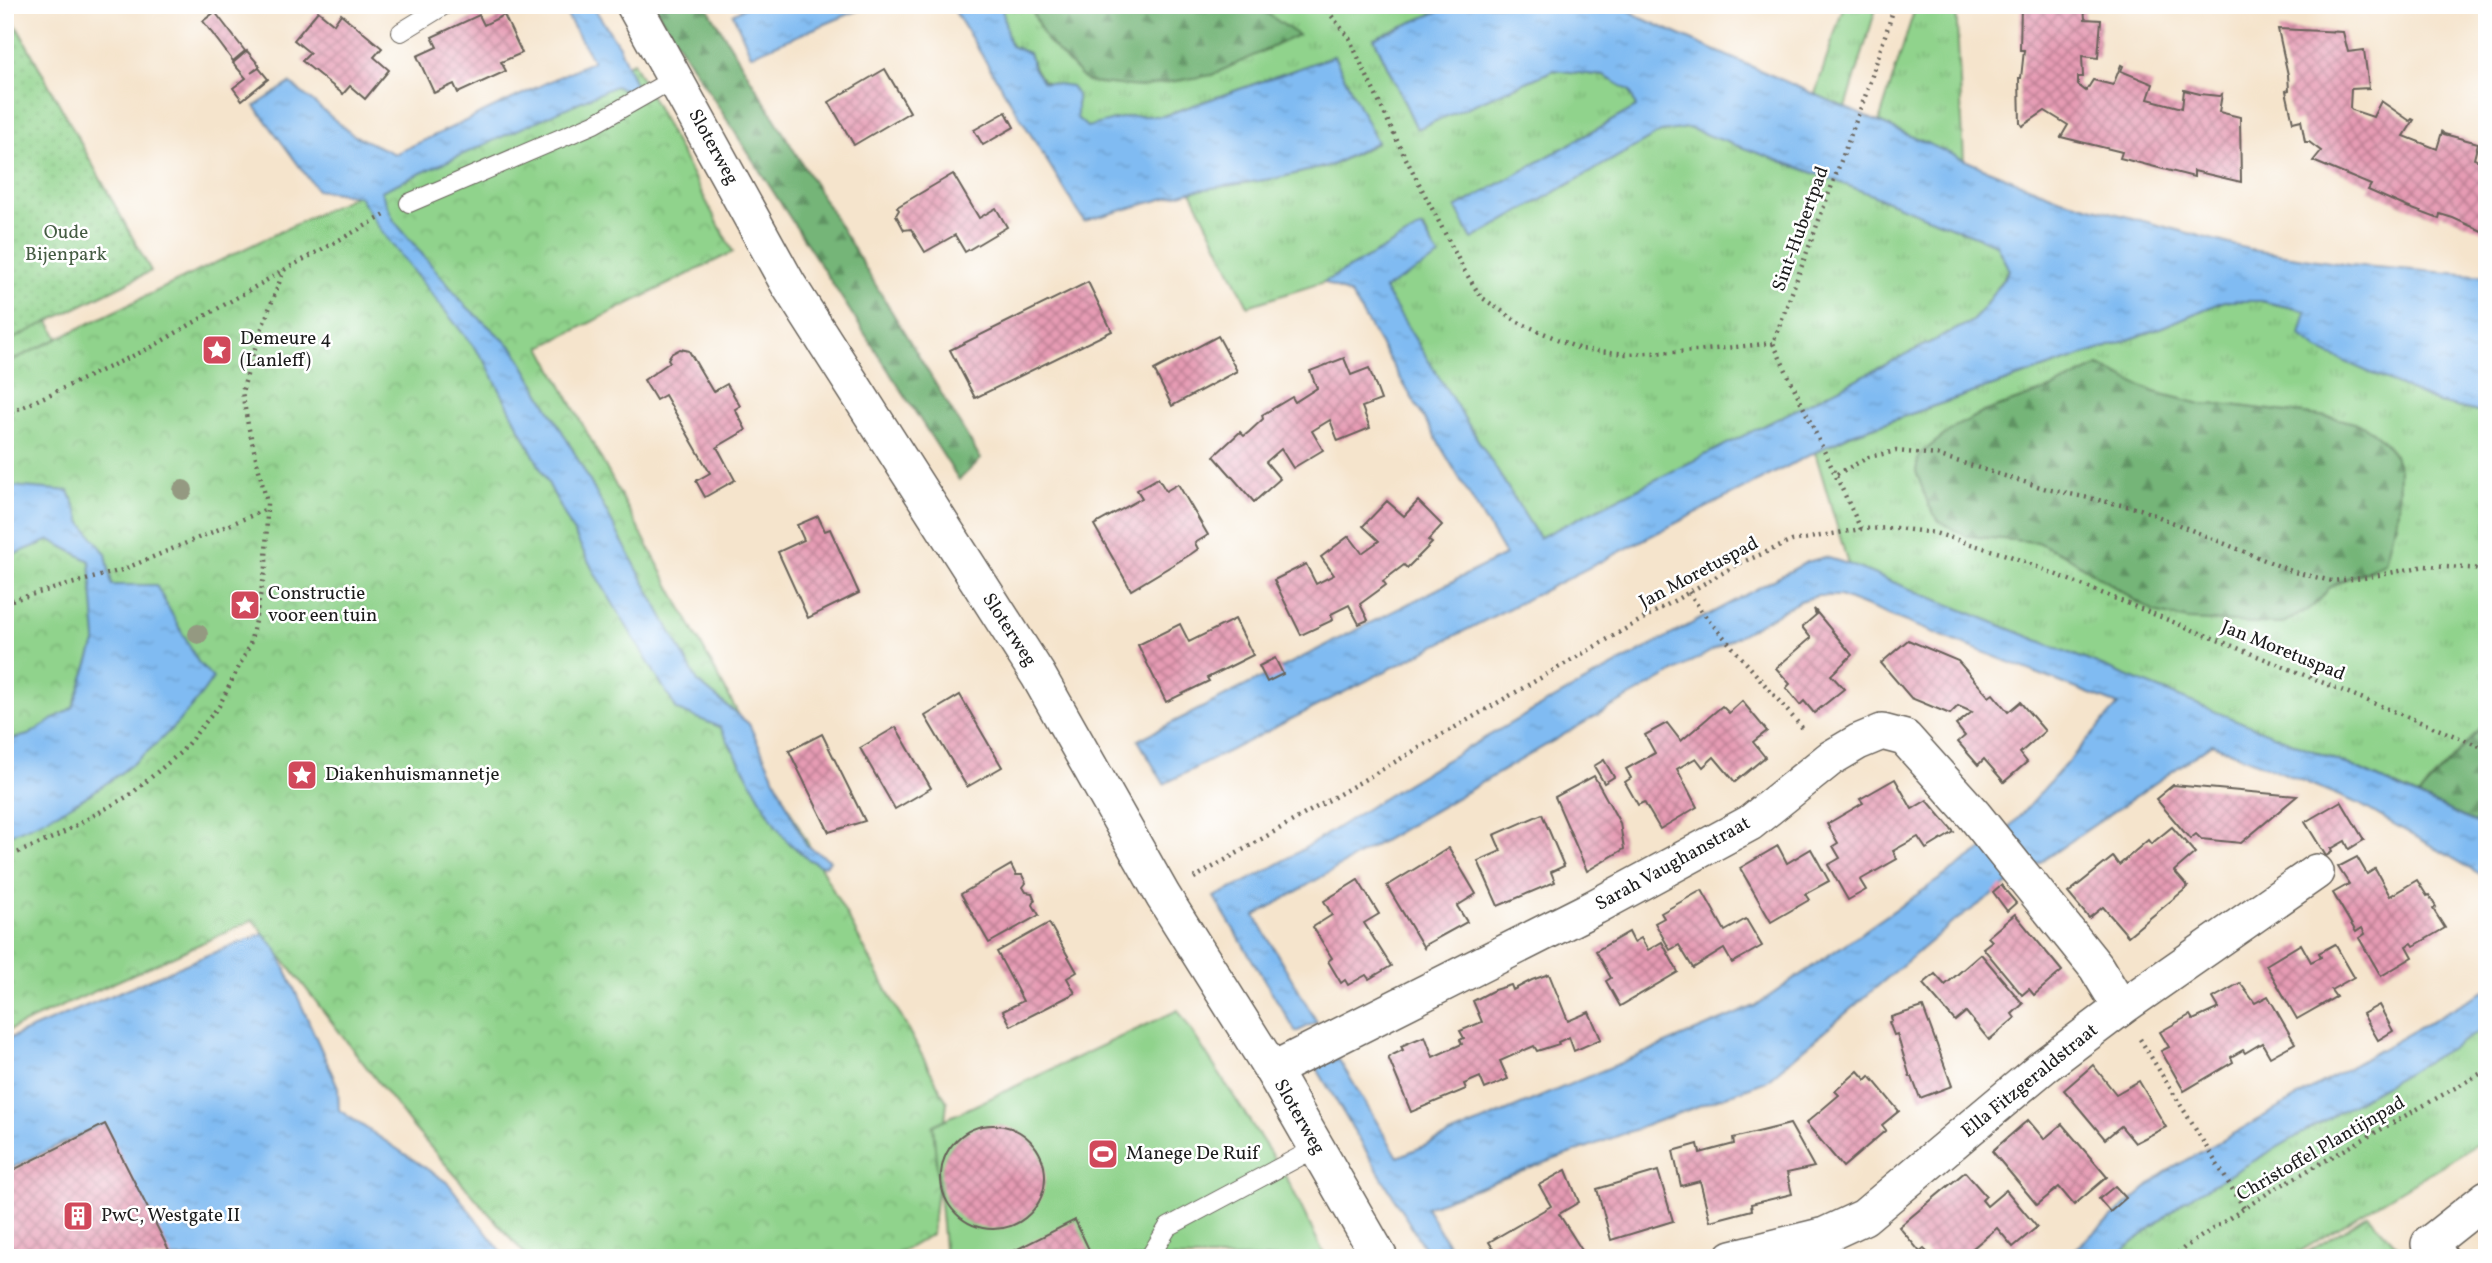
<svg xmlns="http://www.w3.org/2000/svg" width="2492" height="1263" viewBox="0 0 2492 1263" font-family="Vollkorn,serif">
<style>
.grass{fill:url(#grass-tufts);stroke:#567854;stroke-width:2;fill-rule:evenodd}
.forest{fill:url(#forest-firs);stroke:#48684a;stroke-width:2}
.park{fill:url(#park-crowns);stroke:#567854;stroke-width:2}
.garden{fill:url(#garden-dots);stroke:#567854;stroke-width:2}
.pitch{fill:#90d38c;stroke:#567854;stroke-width:2}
.water{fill:url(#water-ripples);stroke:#4e6c87;stroke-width:2}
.building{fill:url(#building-cross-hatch)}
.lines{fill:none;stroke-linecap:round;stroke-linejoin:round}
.service-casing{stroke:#68625a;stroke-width:20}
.minor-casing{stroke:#68625a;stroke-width:38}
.path{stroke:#68625a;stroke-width:4.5;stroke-dasharray:2 5;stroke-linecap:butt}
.service{stroke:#fff;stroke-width:18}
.minor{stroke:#fff;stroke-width:35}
.tree{fill:#949981}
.labels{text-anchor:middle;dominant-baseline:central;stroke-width:5;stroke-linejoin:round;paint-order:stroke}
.street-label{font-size:19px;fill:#1c1c1c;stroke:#fff}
.park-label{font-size:19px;fill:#455c43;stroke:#fff}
.poi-label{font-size:19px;fill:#1c1c1c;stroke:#fff;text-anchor:start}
</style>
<defs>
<pattern id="grass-tufts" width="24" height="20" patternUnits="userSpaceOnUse" patternTransform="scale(1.75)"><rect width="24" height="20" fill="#90d38c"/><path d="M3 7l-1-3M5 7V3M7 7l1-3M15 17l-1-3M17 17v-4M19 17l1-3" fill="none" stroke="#7cb578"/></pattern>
<pattern id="forest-firs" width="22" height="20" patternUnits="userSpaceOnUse" patternTransform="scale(1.75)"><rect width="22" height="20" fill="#74b578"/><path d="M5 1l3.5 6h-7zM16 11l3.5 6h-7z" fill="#5e9262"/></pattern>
<pattern id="park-crowns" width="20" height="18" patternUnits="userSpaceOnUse" patternTransform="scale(1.75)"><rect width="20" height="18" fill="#90d38c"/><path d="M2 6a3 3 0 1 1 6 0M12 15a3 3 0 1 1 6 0" fill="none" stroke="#7cb578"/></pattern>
<pattern id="garden-dots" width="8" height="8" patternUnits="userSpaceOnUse" patternTransform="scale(1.75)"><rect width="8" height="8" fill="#90d38c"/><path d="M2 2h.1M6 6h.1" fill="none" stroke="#7cb578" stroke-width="1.8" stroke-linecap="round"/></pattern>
<pattern id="water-ripples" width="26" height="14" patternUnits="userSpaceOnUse" patternTransform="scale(1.75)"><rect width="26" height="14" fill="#80bbf2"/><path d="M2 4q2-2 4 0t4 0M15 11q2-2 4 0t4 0" fill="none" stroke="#6ea0cf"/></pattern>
<pattern id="building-cross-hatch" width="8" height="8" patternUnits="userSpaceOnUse" patternTransform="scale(1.75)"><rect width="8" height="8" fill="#e69bb4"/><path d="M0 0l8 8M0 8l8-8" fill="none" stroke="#ba7e92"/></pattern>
</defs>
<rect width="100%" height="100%" fill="#fff"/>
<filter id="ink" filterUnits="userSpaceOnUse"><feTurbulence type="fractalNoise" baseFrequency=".0143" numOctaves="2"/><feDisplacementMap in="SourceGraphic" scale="14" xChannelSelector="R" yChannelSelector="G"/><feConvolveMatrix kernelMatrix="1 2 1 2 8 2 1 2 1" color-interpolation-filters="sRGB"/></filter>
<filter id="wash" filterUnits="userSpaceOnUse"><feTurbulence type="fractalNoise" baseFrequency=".00686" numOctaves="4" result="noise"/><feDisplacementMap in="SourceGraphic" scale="28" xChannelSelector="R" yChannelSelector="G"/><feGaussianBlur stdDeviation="1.57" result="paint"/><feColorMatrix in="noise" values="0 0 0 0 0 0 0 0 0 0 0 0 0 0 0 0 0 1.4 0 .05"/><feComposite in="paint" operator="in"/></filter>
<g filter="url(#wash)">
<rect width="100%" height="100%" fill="#f5e4cc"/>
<g class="grass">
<path d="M1000 5H1454L1374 38 1417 129 1554 70 1604 76 1630 91 1636 107 1456 208 1472 239 1661 132 1688 128 1839 182 1996 244 2009 269 1980 313 1971 322 1539 538 1383 289 1438 257 1423 227 1324 282 1248 306 1191 191 1278 178 1332 165 1377 143 1334 56 1163 116H1130L1087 128 1077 118V95C1047 84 1040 86 1029 53L1011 46C1004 32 1007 18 1000 5Z"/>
<polygon points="1844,5 1877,5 1846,108 1815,94"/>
<polygon points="1916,5 1956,5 1964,160 1879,122"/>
<path d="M2224 301H2261L2306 311 2439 403 2487 414V721L2418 796 2353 767 1848 564 1815 452 1850 435 2148 333ZM2099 366 2154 392 2201 404 2231 405 2336 418 2365 426 2381 439 2393 453 2399 469 2398 511 2396 525 2372 570 2341 581 2328 589 2319 601 2281 624 2211 620 2140 604 2065 555 2037 542 1980 537 1929 506 1916 471 1919 455 1943 436 1984 412 2053 388Z"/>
<polygon points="48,320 69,357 5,383 5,341"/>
<polygon points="2487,1027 2487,1138 2289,1258 2114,1258 2184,1201"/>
</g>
<g class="forest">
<polygon points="653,5 706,5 981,459 959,480"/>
<polygon points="1029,5 1255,5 1298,35 1212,75 1140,87 1087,82 1046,40"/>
<polygon points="2099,366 2154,392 2201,404 2231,405 2336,418 2365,426 2381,439 2393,453 2399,469 2398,511 2385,563 2341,581 2328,589 2319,601 2308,610 2281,624 2187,620 2154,612 2065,555 2037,542 1966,536 1939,521 1929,506 1916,471 1919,455 1956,426 1984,412 2053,388"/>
<polygon points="2487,721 2487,828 2418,796"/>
</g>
<g class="park">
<polygon points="633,62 733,252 541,347 947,1102 932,1234 891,1258 528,1258 412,1126 253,920 5,1032 5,364"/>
<polygon points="2368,1215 2409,1258 2298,1258"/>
</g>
<polygon class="garden" points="5,5 151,271 5,343"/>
<polygon class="pitch" points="1178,1010 1289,1182 1326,1258 945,1258 933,1125"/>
<g class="water">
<polygon points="561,5 592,5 619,46 637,89 629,91 615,86 381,191 394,221 466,306 515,350 574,452 698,682 749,724 806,845 830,860 826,866 819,865 808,859 787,841 775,824 720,727 677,710 594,572 485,361 382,232 359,196 317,190 255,106 290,83 353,135 395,154 593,61"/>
<polygon points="749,5 871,5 751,55 733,14"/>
<path d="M951 5H1000C1007 18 1004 32 1011 46L1029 53 1034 69 1043 82 1071 86 1077 95V118L1087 127 1130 116H1163L1334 56 1377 142 1332 165 1278 178 1191 191 1084 221Z"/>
<polygon points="1454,5 1621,5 1641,18 1983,168 2061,199 2252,250 2349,265 2487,276 2487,414 2439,403 2318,350 2300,335 2306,311 2261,301 2224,301 2148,333 1849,435 1164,784 1138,740 1505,555 1351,295 1324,282 1422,227 1439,257 1384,289 1539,538 1971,322 1980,313 2009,270 1996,244 1839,182 1688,128 1661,132 1472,239 1456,208 1636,107 1630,91 1604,76 1554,70 1417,129 1374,38"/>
<path d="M12 486 69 491 82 523 106 554 112 585H156L198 662 213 678C166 749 84 807 5 836V741L28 735 73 707 96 640 90 561 50 540 5 558V493Z"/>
<path d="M1825 557 1848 564 2353 767 2487 828V878L2359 804 2212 744 1952 923 1766 1081 1426 1207 1456 1258H1430L1316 1067 1338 1058 1398 1157 1755 1006 2002 836 2118 705 1840 596H1817L1800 601 1594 717 1255 916 1317 1022 1296 1032 1214 897C1286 865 1349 818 1416 778 1544 702 1676 632 1807 562Z"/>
<polygon points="263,934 276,948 338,1087 339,1110 448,1183 506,1258 169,1258 100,1125 5,1171 5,1040 205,956"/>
<polygon points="2487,989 2487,1027 2184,1201 2114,1258 2064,1258 2164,1173"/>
</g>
<g id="blocks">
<g class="building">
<polygon points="2021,5 2084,5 2085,19 2101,20 2098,58 2082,56 2083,77 2078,77 2078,85 2086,91 2093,80 2113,85 2121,65 2123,66 2121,71 2153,84 2148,99 2182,108 2184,90 2200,94 2219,96 2222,94 2219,112 2240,117 2241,182 2194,171 2194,177 2120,158 2122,152 2061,137 2068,125 2045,111 2022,126 2020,123 2019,78 2021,78 2024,50 2020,50"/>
<polygon points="318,11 334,24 341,14 382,48 374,57 389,70 365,99 350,86 343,94 302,61 310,53 294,40"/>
<polygon points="215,12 245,51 233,61 203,21"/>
<polygon points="479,15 484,25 504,15 522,53 501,62 506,71 458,93 454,84 434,93 417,56 437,47 432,37"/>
<polygon points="2278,29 2343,32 2348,52 2364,50 2369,88 2351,89 2350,108 2352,110 2373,117 2381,101 2410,121 2412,119 2414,120 2404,136 2437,149 2442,132 2444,134 2478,143 2474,159 2487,164 2487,209 2484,232 2453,218 2440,214 2439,219 2407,207 2368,190 2371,185 2313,161 2321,151 2309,142 2305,142 2301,120 2293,122 2286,91 2289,90 2288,75"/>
<polygon points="247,51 260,66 251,73 259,68 268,79 242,100 233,88 246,78 233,63"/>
<polygon points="885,69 910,112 854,145 829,102"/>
<polygon points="1006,112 1014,127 983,145 974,130"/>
<polygon points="953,174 979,218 996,208 1007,227 965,252 955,235 925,252 911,229 904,230 896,215 899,210 897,207"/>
<polygon points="1088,282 1112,331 975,398 950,350"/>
<polygon points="1218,336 1237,371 1172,406 1154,370"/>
<polygon points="680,349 689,351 713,392 727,384 740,406 735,409 746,430 717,447 735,480 705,497 696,481 710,473 665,395 656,400 644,380 670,362 668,359 671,354"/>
<polygon points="1344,358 1351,375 1369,368 1381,400 1362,407 1370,428 1338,441 1330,420 1312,431 1323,450 1293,468 1281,449 1266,462 1280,479 1254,502 1214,456 1240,432 1244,436 1249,432 1263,419 1262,415 1292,397 1295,402 1317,388 1310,371"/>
<polygon points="1158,478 1166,491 1178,484 1208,535 1195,543 1198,549 1191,554 1131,590 1094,525 1142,498 1137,490"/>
<polygon points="1387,501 1404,516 1418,501 1442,525 1428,540 1432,543 1407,568 1404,565 1383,581 1386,585 1360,604 1368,620 1359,624 1349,605 1331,614 1333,620 1301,635 1274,580 1306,564 1316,584 1334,575 1321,557 1349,536 1362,553 1379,541 1363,526"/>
<polygon points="818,516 825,531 830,529 859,593 808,618 778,552 804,540 797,525"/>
<polygon points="1814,609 1852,655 1831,675 1844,689 1814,713 1804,701 1800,705 1786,688 1790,684 1776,668 1811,638 1802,627 1816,615"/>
<polygon points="1235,619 1253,655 1207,678 1209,681 1166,702 1138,645 1180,624 1189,642"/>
<polygon points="1908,640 1958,661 1989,697 1993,694 2008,712 2020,702 2045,731 2020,753 2027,762 2004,782 1984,759 1978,765 1958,742 1965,736 1956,725 1972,712 1958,706 1950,714 1911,698 1881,663"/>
<polygon points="1275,658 1283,674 1267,682 1259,666"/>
<polygon points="960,695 1002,767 967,787 925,716"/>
<polygon points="1742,701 1767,731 1753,742 1765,757 1735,782 1714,757 1703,767 1696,758 1677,769 1697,807 1660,829 1644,802 1638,805 1625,782 1631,778 1626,769 1655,753 1645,735 1667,723 1681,741 1722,706 1729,713"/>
<polygon points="896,727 931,788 895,809 860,748"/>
<polygon points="822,734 865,821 829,832 789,751"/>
<polygon points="1604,760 1614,777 1604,783 1594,766"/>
<polygon points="1594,776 1620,823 1624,849 1587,871 1555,797"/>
<polygon points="1895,779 1912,809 1927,800 1954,832 1926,849 1918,837 1893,851 1897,859 1860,880 1866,890 1848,900 1828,865 1840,858 1833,846 1838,843 1827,824 1863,803 1860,799"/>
<polygon points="2173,785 2297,796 2241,843 2201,839 2196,834 2190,839 2156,799"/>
<polygon points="2341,801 2364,840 2349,849 2345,841 2331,849 2332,852 2326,856 2305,822"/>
<polygon points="1542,814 1564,866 1551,872 1555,882 1498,906 1478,861 1501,851 1494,835"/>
<polygon points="2172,827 2195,853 2174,871 2188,887 2128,936 2103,907 2089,918 2068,893 2113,857 2119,865 2148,840 2151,844"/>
<polygon points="1778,846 1787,863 1811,849 1829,881 1805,894 1809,900 1771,922 1740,868"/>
<polygon points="1449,848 1476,894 1457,906 1467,922 1425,945 1424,948 1387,886"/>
<polygon points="2357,857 2367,874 2375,869 2390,896 2417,880 2427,896 2429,895 2436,907 2433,909 2445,928 2414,946 2412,943 2407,946 2413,957 2381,976 2359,938 2365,934 2362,928 2356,932 2333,893 2349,884 2338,867"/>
<polygon points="1011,865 1016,875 1022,875 1026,883 1023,887 1026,892 1032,893 1035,900 1033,905 1039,915 989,943 961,894"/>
<polygon points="1358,880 1379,914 1364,923 1391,966 1369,979 1366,975 1348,985 1345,980 1341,983 1328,961 1332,958 1313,927 1332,915 1324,901"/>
<polygon points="2001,885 2016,903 2007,911 1993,892"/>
<polygon points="1702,890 1725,931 1746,919 1762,946 1732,963 1724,949 1693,968 1679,945 1670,950 1655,923 1664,918 1661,913"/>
<polygon points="2015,914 2062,971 2034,995 2029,989 2022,995 1983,948 1992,941 1988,937"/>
<polygon points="1049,923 1077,972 1067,978 1075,993 1011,1026 1003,1011 1023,1001 997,952"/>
<polygon points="1629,932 1634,942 1641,938 1648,950 1662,942 1678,972 1620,1006 1606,981 1611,978 1596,951"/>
<polygon points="2301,944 2311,962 2321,957 2319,953 2335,944 2354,977 2331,990 2336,997 2334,998 2297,1019 2266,965"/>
<polygon points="1981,954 2023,1004 2012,1014 2015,1018 1989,1040 1966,1012 1955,1021 1923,984 1935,974 1945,985"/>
<polygon points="1549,974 1568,1021 1589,1012 1601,1039 1574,1051 1569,1037 1558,1042 1559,1044 1537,1051 1534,1046 1500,1061 1508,1079 1485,1089 1480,1077 1464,1084 1466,1089 1411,1112 1388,1057 1403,1050 1401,1046 1425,1036 1433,1057 1462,1044 1460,1040 1464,1038 1460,1031 1482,1022 1473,1001 1494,990 1511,985 1513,990 1532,980"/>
<polygon points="2240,983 2255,1003 2268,996 2295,1043 2270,1057 2262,1043 2245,1053 2243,1050 2231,1057 2233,1062 2184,1091 2161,1051 2169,1047 2160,1032 2190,1015 2193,1020 2219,1008 2213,998"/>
<polygon points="2379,1005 2393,1031 2378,1040 2363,1014"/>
<polygon points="1923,1007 1952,1086 1920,1098 1912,1077 1910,1077 1897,1034 1894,1035 1889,1022 1892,1021 1891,1017"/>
<polygon points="2093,1065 2116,1094 2139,1081 2166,1127 2135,1143 2121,1126 2105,1139 2064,1090"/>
<polygon points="1858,1071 1866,1080 1870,1076 1899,1111 1882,1125 1886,1130 1843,1167 1806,1123 1839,1095 1835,1091"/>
<polygon points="2028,1120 2044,1139 2062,1124 2107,1177 2074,1205 2059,1187 2037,1205 1992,1151"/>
<polygon points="105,1124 173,1258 5,1258 5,1174"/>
<polygon points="1790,1124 1814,1167 1787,1173 1792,1194 1751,1204 1752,1210 1710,1221 1700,1181 1681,1186 1673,1151 1698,1144 1700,1153 1734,1144 1733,1138"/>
<circle cx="993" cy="1177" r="52"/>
<polygon points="1566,1170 1579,1202 1559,1214 1583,1252 1574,1258 1499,1258 1489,1242 1551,1206 1539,1185"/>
<polygon points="1658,1171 1673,1221 1611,1240 1597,1189"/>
<polygon points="1965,1172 1986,1196 1982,1200 1987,1206 2006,1190 2037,1227 2013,1247 1997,1228 1961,1258 1925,1258 1929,1254 1924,1249 1920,1252 1899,1227"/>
<polygon points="2115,1186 2126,1198 2110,1212 2099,1199"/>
<polygon points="1075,1220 1093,1258 1000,1258"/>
</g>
</g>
</g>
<g filter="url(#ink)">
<use href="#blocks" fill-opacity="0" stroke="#68625a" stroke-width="2"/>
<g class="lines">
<g class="service-casing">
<g id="service">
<polyline points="401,32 445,5"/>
<polyline points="409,203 594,124 675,78"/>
<polyline points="1149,1258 1168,1227 1316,1148"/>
</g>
</g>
<g class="minor-casing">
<g id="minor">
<polyline points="634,5 788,284 1038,675 1163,896 1272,1070 1380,1258"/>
<polyline points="1272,1070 1595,907 1750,823 1831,758 1858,742 1882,732 1905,738 1974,815 2096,967 2121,1008"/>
<polyline points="1732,1258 1825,1235 1864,1217 2044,1066 2121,1008 2316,872"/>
<polyline points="2440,1258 2429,1244 2487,1198"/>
</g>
</g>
<g class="path">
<polyline points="1323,5 1349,38 1401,149 1464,270 1481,297 1518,322 1580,349 1626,354 1697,351 1773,343"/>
<polyline points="5,415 150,348 284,270 385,215"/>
<polyline points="1837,474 1869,457 1896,451 1937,455 2047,489 2140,509 2294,572 2332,581 2364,578 2425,566 2487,569"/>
<polyline points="1861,529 1773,343 1866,94 1895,5"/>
<polyline points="1689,592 1702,612 1805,731"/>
<polyline points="5,602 122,570 267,509"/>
<polyline points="5,858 57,836 130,795 181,752 219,706 250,645 266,567 267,503 248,425 242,392 257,341 284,270"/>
<polyline points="1194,878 1736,565 1792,541 1861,529 1896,528 1935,533 2010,556 2487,749"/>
<polyline points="2140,1039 2244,1208"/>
<polyline points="2172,1258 2185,1247 2271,1191 2487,1070"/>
</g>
<use href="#service" class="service"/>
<use href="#minor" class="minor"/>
</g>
<g class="tree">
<circle cx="183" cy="490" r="10"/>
<circle cx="198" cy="634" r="10"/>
</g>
</g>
<defs>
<g id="sight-square" transform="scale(1.575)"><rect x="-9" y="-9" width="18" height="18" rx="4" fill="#d1495b" stroke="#fff"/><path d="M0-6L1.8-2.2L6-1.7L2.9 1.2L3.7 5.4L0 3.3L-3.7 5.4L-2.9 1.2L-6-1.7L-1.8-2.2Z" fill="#fff"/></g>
<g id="stadium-square" transform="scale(1.575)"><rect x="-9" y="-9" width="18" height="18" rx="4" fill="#d1495b" stroke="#fff"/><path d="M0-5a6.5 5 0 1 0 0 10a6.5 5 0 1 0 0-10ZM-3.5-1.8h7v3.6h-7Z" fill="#fff"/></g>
<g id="building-square" transform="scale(1.575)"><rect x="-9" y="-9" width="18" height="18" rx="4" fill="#d1495b" stroke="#fff"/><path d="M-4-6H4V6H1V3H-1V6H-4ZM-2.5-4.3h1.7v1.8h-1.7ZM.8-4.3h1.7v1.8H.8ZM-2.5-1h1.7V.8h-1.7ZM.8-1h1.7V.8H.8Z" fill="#fff"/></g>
</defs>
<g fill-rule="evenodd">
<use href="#sight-square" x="217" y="350"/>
<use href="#sight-square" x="245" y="605"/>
<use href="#sight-square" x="302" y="775"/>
<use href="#stadium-square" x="1103" y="1154"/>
<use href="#building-square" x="78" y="1216"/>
</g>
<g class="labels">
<g class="street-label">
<text transform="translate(713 147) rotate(61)">Sloterweg</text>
<text transform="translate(1801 229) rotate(-70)">Sint-Hubertpad</text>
<text transform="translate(1699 573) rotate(-28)">Jan Moretuspad</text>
<text transform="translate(1009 630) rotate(57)">Sloterweg</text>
<text transform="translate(2283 651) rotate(22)">Jan Moretuspad</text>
<text transform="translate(1673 864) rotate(-29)">Sarah Vaughanstraat</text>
<text transform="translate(2030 1081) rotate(-39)">Ella Fitzgeraldstraat</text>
<text transform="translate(1299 1117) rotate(60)">Sloterweg</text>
<text transform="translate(2321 1149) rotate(-30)">Christoffel Plantijnpad</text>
</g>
<g class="park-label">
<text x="66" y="233">Oude<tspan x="66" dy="22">Bijenpark</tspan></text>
</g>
<g class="poi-label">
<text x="240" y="339">Demeure 4<tspan x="240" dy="22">(Lanleff)</tspan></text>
<text x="268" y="594">Constructie<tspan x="268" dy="22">voor een tuin</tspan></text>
<text x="325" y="775">Diakenhuismannetje</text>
<text x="1126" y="1154">Manege De Ruif</text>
<text x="101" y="1216">PwC, Westgate II</text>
</g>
</g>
<rect width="2492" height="1263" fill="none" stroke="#fff" stroke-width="28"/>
</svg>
